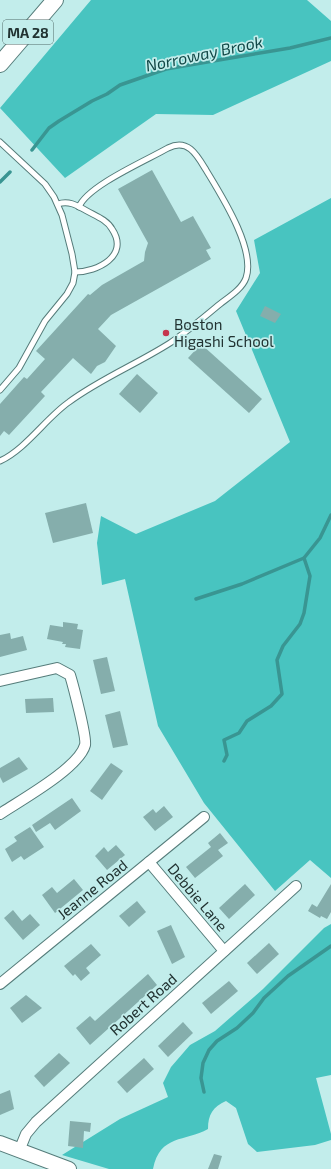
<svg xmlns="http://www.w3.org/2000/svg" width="331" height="1169" viewBox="0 0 331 1169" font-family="'Exo 2',sans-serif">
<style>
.forest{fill:#48c4c0}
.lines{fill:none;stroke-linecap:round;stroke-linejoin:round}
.stream{stroke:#399592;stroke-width:3.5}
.building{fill:#85aeac}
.lane-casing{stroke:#557c7a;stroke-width:7}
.street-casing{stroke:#557c7a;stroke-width:12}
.secondary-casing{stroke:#557c7a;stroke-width:16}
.primary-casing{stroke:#557c7a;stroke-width:18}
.lane{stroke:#fff;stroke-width:5}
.street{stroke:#fff;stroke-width:10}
.secondary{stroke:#fff;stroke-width:14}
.primary{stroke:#fff;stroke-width:16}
.poi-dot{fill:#c5354e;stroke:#c2edeb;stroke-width:1.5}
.labels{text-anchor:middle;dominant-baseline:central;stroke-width:3.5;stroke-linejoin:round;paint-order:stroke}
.shield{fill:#c2edeb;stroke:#516a69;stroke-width:1}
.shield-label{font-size:14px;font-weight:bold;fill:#213231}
.poi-label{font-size:15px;fill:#213231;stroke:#c2edeb;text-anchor:start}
.street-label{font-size:15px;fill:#213231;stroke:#c2edeb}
.water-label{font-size:16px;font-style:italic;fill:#114746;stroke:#c2edeb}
</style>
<rect width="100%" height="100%" fill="#c2edeb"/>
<g class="forest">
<polygon points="91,0 307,0 331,21 331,61 213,115 156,114 65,178 0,108"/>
<polygon points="331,198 331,878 310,860 275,891 204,803 158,726 125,579 102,585 97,543 101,516 136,534 215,501 290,442 236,311 260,273 254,240"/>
<path d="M331 924V1075L316 1078 331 1134V1140L315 1145 257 1152 248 1144 236 1108 226 1101C213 1107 208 1114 208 1129 185 1142 160 1134 153 1169H109L62 1155 120 1119 168 1097 163 1083 171 1067 190 1045 215 1031 263 989 324 928Z"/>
</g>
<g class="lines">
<g class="stream">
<polyline points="32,150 49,128 59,121 92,101 107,94 120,85 166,69 290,48 331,38"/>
<polyline points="0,182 10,172"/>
<polyline points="196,599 242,584 304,558"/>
<polyline points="224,761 227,755 224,740 239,733 247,721 271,706 282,694 277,660 283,646 300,624 304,613 310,576 304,558 320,538 331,515"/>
<polyline points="204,1092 201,1078 203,1063 209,1050 217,1041 237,1028 253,1013 264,998 288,976 331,946"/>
</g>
</g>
<g class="building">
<polygon points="152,170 181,222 193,216 211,248 206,250 211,259 111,315 98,329 116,346 105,362 97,366 91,374 73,358 41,392 45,396 9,435 4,431 0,436 0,404 24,377 27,379 45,359 36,351 88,294 90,295 102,285 144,261 145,252 148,243 118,189"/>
<polygon points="265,306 281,314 275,323 260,316"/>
<polygon points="201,344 262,399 249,413 188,358"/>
<polygon points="137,374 158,393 140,413 119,394"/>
<polygon points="86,503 93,533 53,543 45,513"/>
<polygon points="63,622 78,624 77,629 83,630 80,649 65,647 66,644 62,644 63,642 47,639 50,625 63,627"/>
<polygon points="10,633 11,639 23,636 27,650 0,657 0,635"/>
<polygon points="107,657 115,691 101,694 93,660"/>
<polygon points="53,698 54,712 26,713 25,699"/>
<polygon points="120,711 128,745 113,748 105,715"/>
<polygon points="19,757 28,769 3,783 0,777 0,768"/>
<polygon points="111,763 123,771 102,800 90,791"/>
<polygon points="72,798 81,811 55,830 50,823 36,832 32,825"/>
<polygon points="164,806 173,817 155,831 143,817 153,809 156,813"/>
<polygon points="30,827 44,847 24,860 21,856 12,862 5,849 17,841 14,837"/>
<polygon points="220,833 228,843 218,850 223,856 195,878 186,867 211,847 208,843"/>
<polygon points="116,845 125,855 107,870 95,856 104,847 108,852"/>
<polygon points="74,879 83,890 55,913 42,895 52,887 57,893"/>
<polygon points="245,884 255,895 229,919 219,908"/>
<polygon points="331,884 331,912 327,919 321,916 320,918 308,911 312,904 317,907"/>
<polygon points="137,901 146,912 129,927 119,916"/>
<polygon points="13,910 22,921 30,914 40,925 23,940 4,918"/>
<polygon points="171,925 185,957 172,964 157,931"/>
<polygon points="269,943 279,954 257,974 247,963"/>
<polygon points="91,944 101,955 86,968 90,973 81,981 75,974 73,976 64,966"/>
<polygon points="148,974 157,985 90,1045 76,1028 90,1016 95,1021"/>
<polygon points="229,981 238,991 211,1014 202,1003"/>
<polygon points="26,995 42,1008 22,1023 10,1008"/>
<polygon points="183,1022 193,1033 168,1057 158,1046"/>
<polygon points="59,1053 70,1063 44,1087 34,1076"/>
<polygon points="144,1058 154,1069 127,1093 117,1082"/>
<polygon points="10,1090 14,1109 0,1115 0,1094"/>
<polygon points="70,1121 91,1123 90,1132 84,1131 83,1148 68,1146"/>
<polygon points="214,1154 222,1156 218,1169 208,1169"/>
</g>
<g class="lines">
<g class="lane-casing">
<g id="lane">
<polyline points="0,142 45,184 54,197 62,215 72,254 75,272 73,283 67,294 45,321 19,368 0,390"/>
<path d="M58 204C69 200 78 206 87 211 96 216 107 220 112 229 130 256 97 272 75 272"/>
<path d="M0 461C26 449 46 418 69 402 100 379 137 364 170 343 188 331 204 317 220 304 229 297 242 289 246 278 256 249 221 195 206 170 197 155 188 138 168 148 147 160 87 186 79 207"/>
</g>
</g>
<g class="street-casing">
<g id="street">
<path d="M0 681 57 668 70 675C73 685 87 738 85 745 79 768 21 800 0 814"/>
<polyline points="149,862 224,951"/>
<polyline points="0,984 204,817"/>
<polyline points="19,1151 26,1134 36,1122 296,886"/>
</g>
</g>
<g class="secondary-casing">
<polyline id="secondary" points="0,1143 69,1169"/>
</g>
<g class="primary-casing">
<polyline id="primary" points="0,64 55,0"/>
</g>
<use href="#lane" class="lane"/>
<use href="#street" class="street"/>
<use href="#secondary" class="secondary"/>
<use href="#primary" class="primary"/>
</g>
<circle class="poi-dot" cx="166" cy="333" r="4"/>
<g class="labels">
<rect class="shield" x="3" y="20" width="50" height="24" rx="3"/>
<g class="shield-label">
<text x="28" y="32">MA 28</text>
</g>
<g class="poi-label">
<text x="174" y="324">Boston<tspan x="174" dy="17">Higashi School</tspan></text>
</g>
<g class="street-label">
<text transform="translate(92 889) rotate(-39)">Jeanne Road</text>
<text transform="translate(198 897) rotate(50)">Debbie Lane</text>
<text transform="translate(143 1004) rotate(-42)">Robert Road</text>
</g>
<g class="water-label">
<text transform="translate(204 53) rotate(-12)">Norroway Brook</text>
</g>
</g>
</svg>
